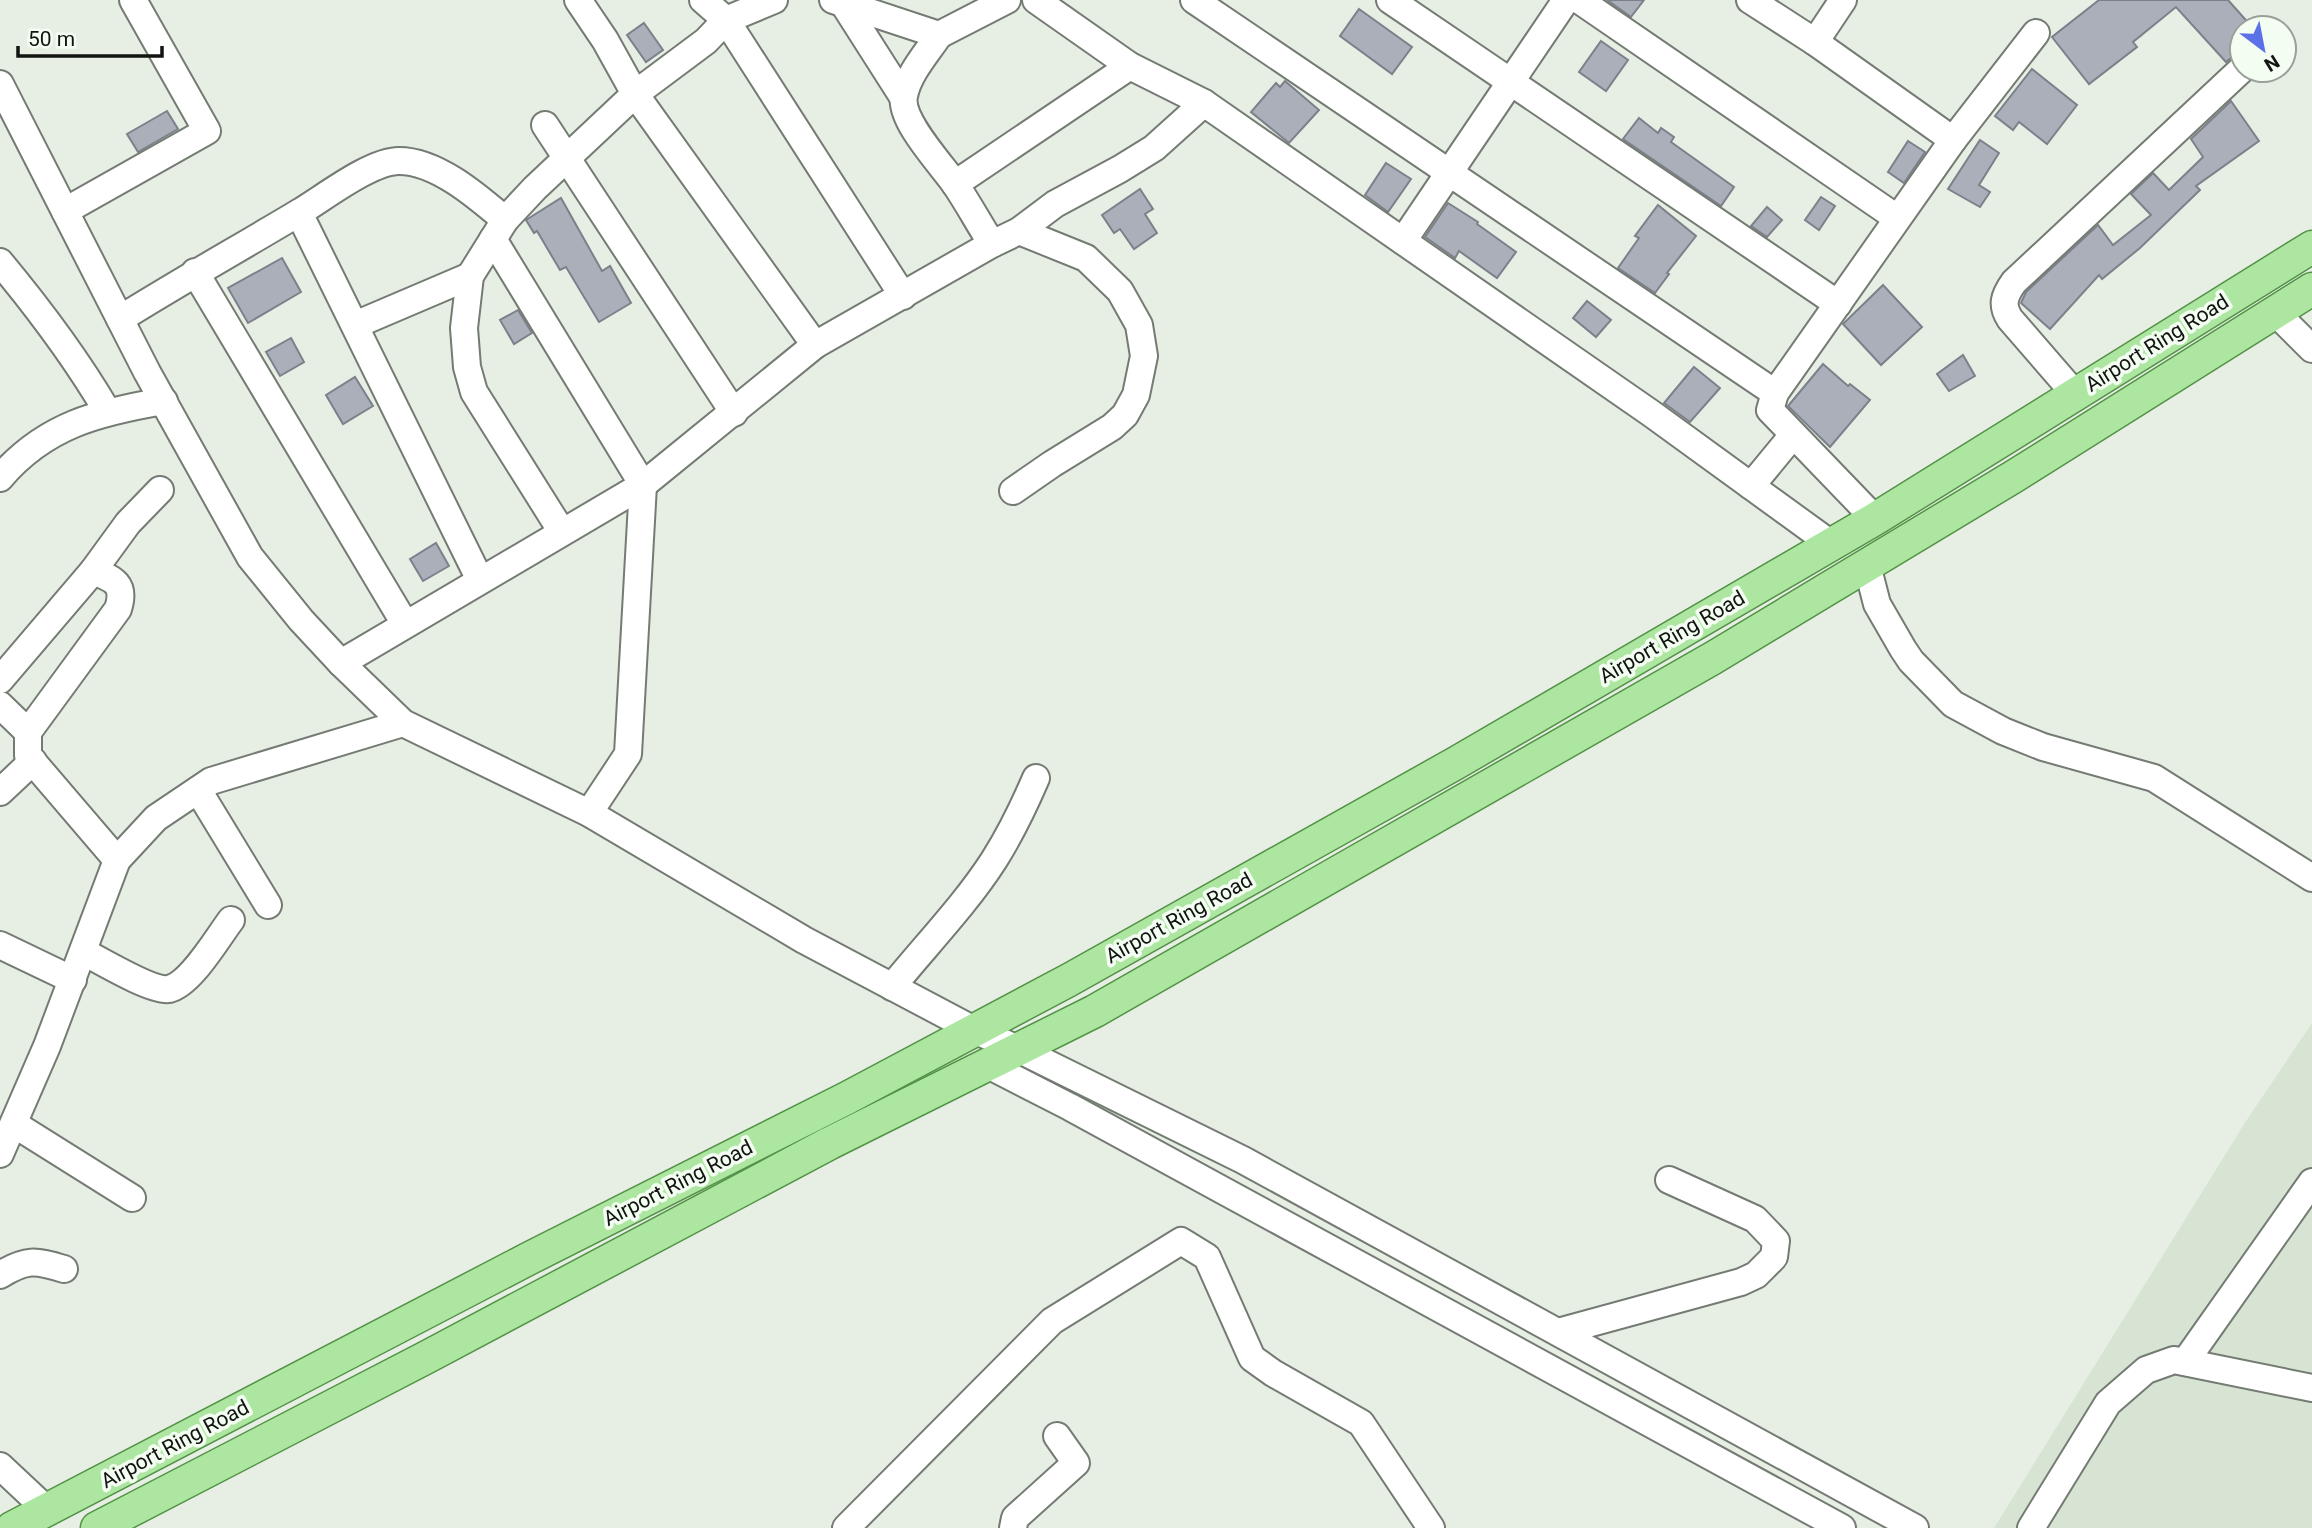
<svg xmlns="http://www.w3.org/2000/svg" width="2312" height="1528" viewBox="0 0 2312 1528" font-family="Roboto,sans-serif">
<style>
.built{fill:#d7e4d4}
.building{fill:#abafba;stroke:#7c808a;stroke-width:2}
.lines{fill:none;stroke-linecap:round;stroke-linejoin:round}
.minor-casing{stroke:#737b72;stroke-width:30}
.major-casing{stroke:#539246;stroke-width:35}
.minor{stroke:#fff;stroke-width:26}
.major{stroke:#ade6a1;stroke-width:32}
.labels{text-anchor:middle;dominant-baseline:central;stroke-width:7;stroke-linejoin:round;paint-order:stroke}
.street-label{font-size:21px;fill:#111410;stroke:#f4fdf2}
</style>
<rect width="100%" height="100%" fill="#e7efe5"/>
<polygon class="built" points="2312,1023 2312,1528 1994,1528 2246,1121"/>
<g class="building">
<polygon points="1607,0 1644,0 1631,17"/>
<polygon points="2099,0 2228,0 2253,28 2242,28 2242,54 2232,57 2226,62 2176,7 2133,42 2137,47 2089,84 2052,37"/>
<polygon points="1359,9 1412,47 1392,74 1340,36"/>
<polygon points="644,23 663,50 646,62 627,35"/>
<polygon points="1601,41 1628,60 1606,91 1579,72"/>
<polygon points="2032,69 2077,105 2047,144 2019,122 2013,130 1995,116"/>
<polygon points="1285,81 1319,110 1289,143 1251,112 1276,83 1280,87"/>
<polygon points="2231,101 2259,141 2196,186 2200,190 2140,248 2102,279 2099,275 2050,329 2021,303 2026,292 2098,225 2113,245 2151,215 2131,194 2153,173 2169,190 2203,157 2191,139"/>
<polygon points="167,111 178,129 138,152 127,134"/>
<polygon points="1639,118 1658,133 1661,128 1674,137 1671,142 1734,187 1721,206 1623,139"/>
<polygon points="1980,140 1999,153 1979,185 1990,192 1980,207 1948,189"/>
<polygon points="1908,141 1925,152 1904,183 1888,172"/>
<polygon points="1386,163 1411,179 1388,212 1365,195"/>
<polygon points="1140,189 1153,209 1145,214 1157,233 1134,249 1120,229 1114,233 1102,215"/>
<polygon points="1821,197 1835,206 1819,230 1805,220"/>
<polygon points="561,198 602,271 610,266 631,303 599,322 566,267 560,270 537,231 534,233 526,220"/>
<polygon points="1448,203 1478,222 1477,224 1516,252 1497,278 1459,251 1455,258 1425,237"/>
<polygon points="1658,205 1696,236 1667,273 1669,274 1655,293 1618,268 1639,238 1635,236"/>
<polygon points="1767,207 1782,220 1767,237 1751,226"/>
<polygon points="282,258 301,292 248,323 228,288"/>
<polygon points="1883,285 1922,327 1881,365 1843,324"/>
<polygon points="1587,301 1611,320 1596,337 1573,318"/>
<polygon points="518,310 532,333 514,344 500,320"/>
<polygon points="291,338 304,362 280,376 266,352"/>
<polygon points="1963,355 1975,376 1949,391 1937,374"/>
<polygon points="1823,364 1848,386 1850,384 1870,400 1830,447 1788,406"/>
<polygon points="1694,367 1720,388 1690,422 1664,403"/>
<polygon points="355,377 373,406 343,424 326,395"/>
<polygon points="436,543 449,566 423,581 410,559"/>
</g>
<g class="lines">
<g class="minor-casing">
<g id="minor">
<polyline points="578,0 605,40 635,94 815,345"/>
<polyline points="703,0 726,20 903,296"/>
<polyline points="833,0 939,35 1007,0"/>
<polyline points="1036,0 1130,66 1204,103 1652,414 1831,544"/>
<polyline points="1194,0 1775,393"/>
<polyline points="1390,0 1838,304"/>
<polyline points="1579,0 1897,218"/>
<polyline points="1750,0 1815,42 1953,140"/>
<polyline points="843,3 903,97"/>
<path d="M939 35C927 53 908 74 904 96 899 120 941 164 955 184 968 203 979 224 992 244"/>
<polyline points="1815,42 1843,0"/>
<polyline points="0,84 147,372 250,557 301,620 341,663 403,723 589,813 804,940 974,1030 1018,1049 1243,1160 1915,1528"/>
<polyline points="545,125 734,413"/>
<polyline points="955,184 1130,66"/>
<polyline points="65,211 207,131 133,0"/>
<polyline points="299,213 480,580"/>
<polyline points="493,239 643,485 628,754 589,813"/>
<polyline points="1403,241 1566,0"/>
<path d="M0 262C39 309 76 358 107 411"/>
<polyline points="195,272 405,624"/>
<polyline points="2275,312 2312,349"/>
<path d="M120 319C179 282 240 248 300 212 325 197 371 161 399 161 437 161 478 197 505 220"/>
<polyline points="355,325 470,276"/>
<path d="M2075 394 2010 319C2001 305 2004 296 2014 282L2242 69"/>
<path d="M0 478C45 425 99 412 164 401"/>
<polyline points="1751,486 1793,435"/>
<polyline points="1013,491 1052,464 1112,427 1125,415 1136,395 1144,356 1139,325 1120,291 1086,258 1019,231"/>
<polyline points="1875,519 1770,410 1775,393 1953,140 2036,33"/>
<polyline points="562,532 474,392 467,367 464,328 470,276 505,220 535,188 635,94 706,41 726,20 774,0"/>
<polyline points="1867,565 1877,604 1903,649 1911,661 1953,704 2003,731 2043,747 2154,778 2312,878"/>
<polyline points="93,571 128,523 160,490"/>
<polyline points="341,663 643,485 815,345 992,244 1019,231 1055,204 1120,169 1154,148 1204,103"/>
<path d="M0 680 93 571C114 579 126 584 118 609L28 732V756L117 860"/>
<polyline points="0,705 28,732"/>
<polyline points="198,790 268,905"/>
<polyline points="0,792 33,761"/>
<polyline points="0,945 73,980"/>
<path d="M84 952C101 961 153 992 169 989 191 984 218 937 231 920"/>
<path d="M892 987C926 945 965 905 994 860 1011 833 1024 806 1036 778"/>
<polyline points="986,1064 1070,1107 1842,1528"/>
<polyline points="14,1124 132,1198"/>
<polyline points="0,1154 47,1046 117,860 156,818 211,781 403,723"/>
<path d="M0 1275C26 1259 35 1260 64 1269"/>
<polyline points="1558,1332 1741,1282 1756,1275 1774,1257 1776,1241 1755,1219 1669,1180"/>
<polyline points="2185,1362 2312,1182"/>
<polyline points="0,1466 47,1510"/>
<polyline points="846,1528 1052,1321 1181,1241 1207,1257 1252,1358 1273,1373 1361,1423 1431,1528"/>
<polyline points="1013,1528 1015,1518 1076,1463 1057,1436"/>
<polyline points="2031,1528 2108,1403 2146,1370 2174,1360 2312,1388"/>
</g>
</g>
<g class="major-casing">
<g id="major">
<polyline points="12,1528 528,1259 847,1098 1069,980 1456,763 1875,519 2312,247"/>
<polyline points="97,1528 427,1357 830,1143 1095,1011 1713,658 2013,477 2312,289"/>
</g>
</g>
<use href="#minor" class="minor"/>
<use href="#major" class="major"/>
</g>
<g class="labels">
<g class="street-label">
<text transform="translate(2157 343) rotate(-32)">Airport Ring Road</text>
<text transform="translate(1672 637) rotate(-30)">Airport Ring Road</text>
<text transform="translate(1179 918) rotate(-29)">Airport Ring Road</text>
<text transform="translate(678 1183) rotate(-27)">Airport Ring Road</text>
<text transform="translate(175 1444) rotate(-28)">Airport Ring Road</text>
</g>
</g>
<g transform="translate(2263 49) rotate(148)"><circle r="33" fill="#f4fdf2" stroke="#99a098" stroke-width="2"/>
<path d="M0-5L12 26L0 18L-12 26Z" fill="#5a71e7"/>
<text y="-10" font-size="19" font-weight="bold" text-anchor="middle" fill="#111410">N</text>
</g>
<path d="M18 46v10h144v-10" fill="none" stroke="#111410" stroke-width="3.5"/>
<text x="28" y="46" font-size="21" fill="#111410" stroke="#f4fdf2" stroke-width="5" paint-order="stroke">50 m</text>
</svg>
